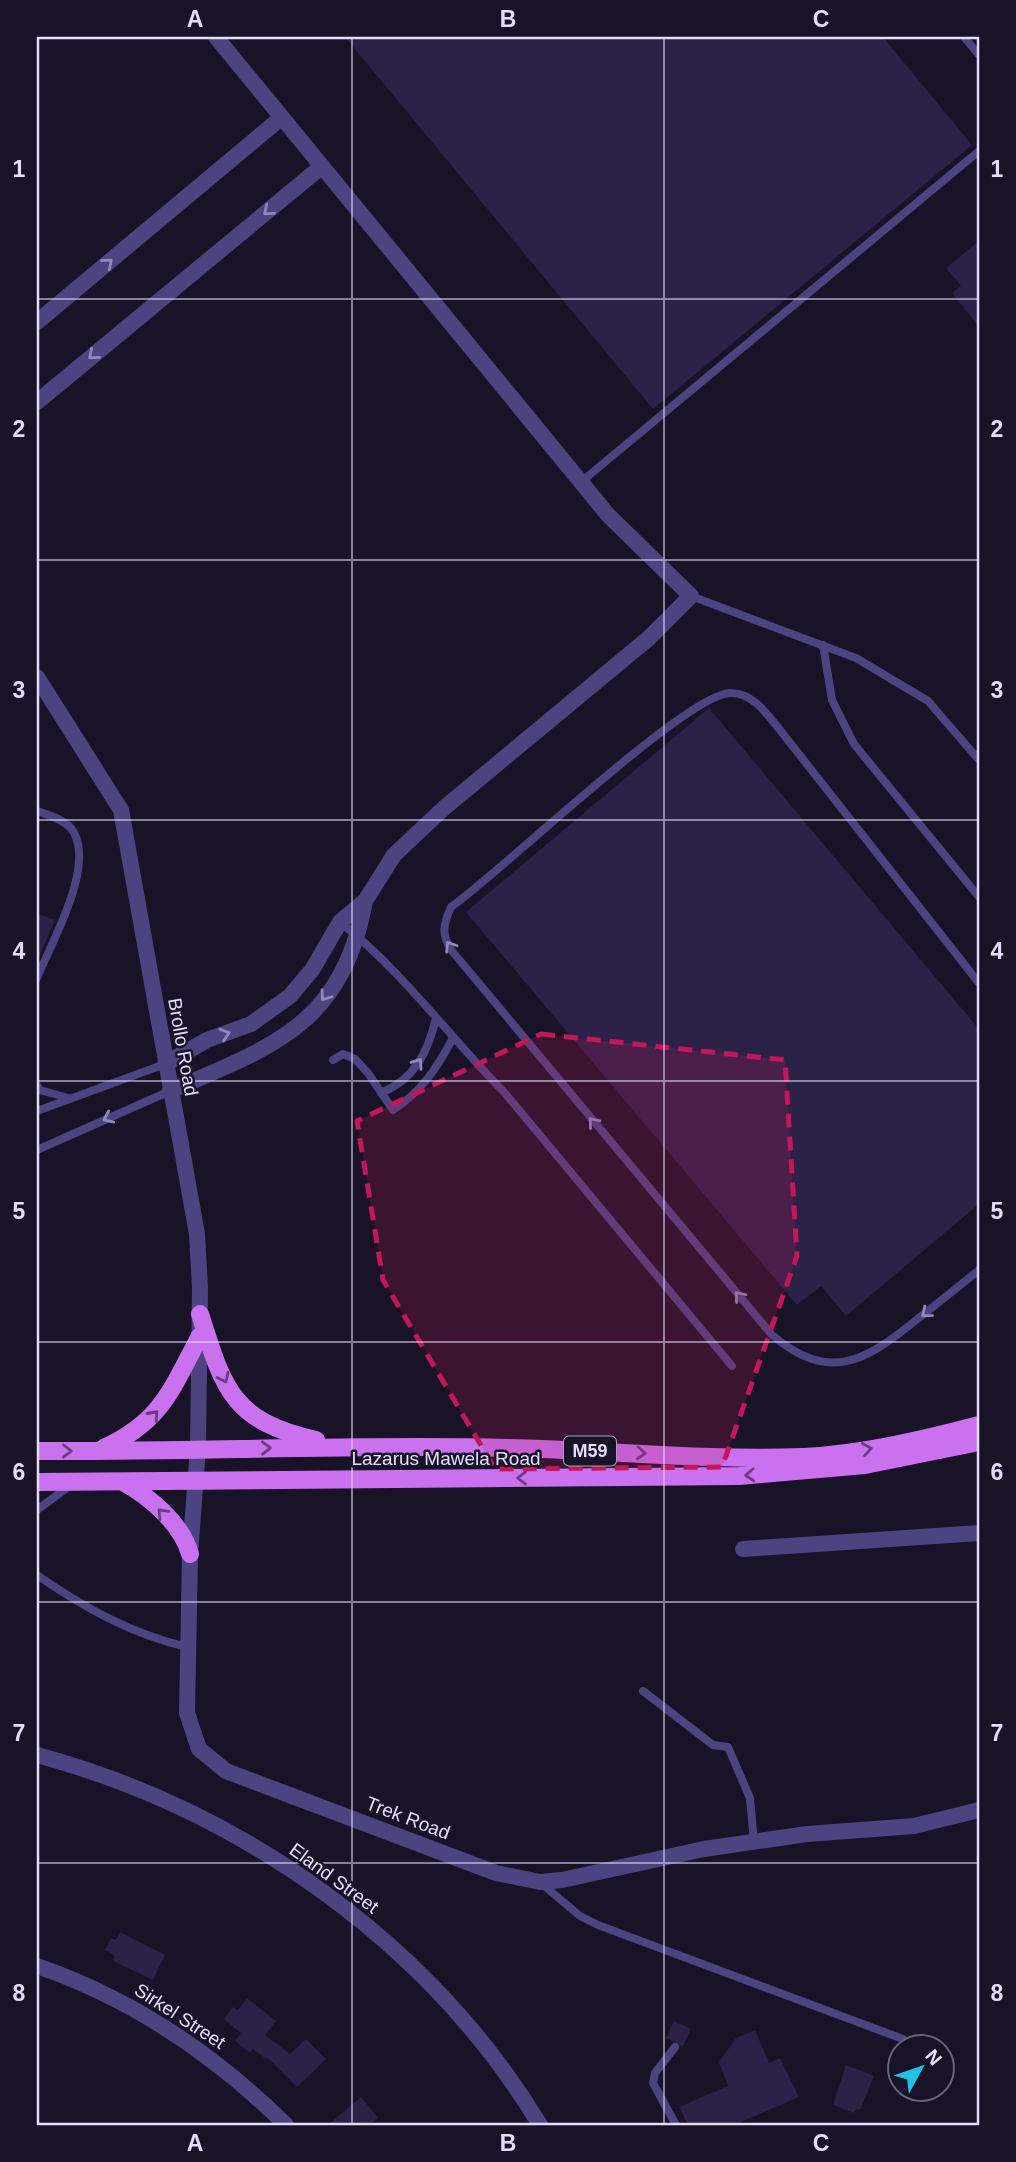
<svg xmlns="http://www.w3.org/2000/svg" width="1016" height="2162" viewBox="0 0 1016 2162" font-family="Helvetica,sans-serif">
<style>
.building{fill:#2c2146}
.lines{fill:none;stroke-linecap:round;stroke-linejoin:round}
.lane{stroke:#4b4481;stroke-width:8}
.street{stroke:#4b4481;stroke-width:16}
.primary{stroke:#ca71ef;stroke-width:18}
.oneway{stroke:#8f89b8}
.oneway2{stroke:#683d81}
.marked{fill:#c2185b;fill-opacity:0.2;stroke:#c2185b;stroke-width:5;stroke-dasharray:14 9;stroke-linejoin:round}
.grid{fill:none;stroke:#e3ddfb;stroke-width:2;stroke-opacity:0.55}
.labels{text-anchor:middle;dominant-baseline:central;stroke-width:5;stroke-linejoin:round;paint-order:stroke}
.shield{fill:#181327;stroke:#a6a0bb;stroke-width:2}
.shield-label{font-size:18px;font-weight:bold;fill:#e3ddfb}
.street-label{font-size:19px;fill:#e3ddfb;stroke:#181327}
.neatline{fill:none;stroke:#e3ddfb;stroke-width:2.5}
.grid-label{font-size:23px;text-anchor:middle;font-weight:bold;fill:#e3ddfb}
</style>
<rect width="100%" height="100%" fill="#181327"/>
<g class="building">
<polygon points="345,37 883,37 972,145 653,409"/>
<polygon points="979,241 979,327 952,293 961,286 946,268"/>
<polygon points="709,708 979,1029 979,1204 846,1316 821,1286 797,1305 466,912"/>
<polygon points="37,913 55,920 37,962"/>
<polygon points="120,1932 165,1955 153,1980 113,1961 115,1956 105,1950 111,1938 116,1940"/>
<polygon points="247,1998 276,2021 265,2035 290,2054 306,2039 326,2059 297,2087 267,2057 266,2059 253,2049 250,2053 235,2041 241,2033 224,2019 233,2007 238,2010"/>
<polygon points="674,2021 691,2029 683,2046 666,2038"/>
<polygon points="755,2030 769,2063 780,2058 799,2097 734,2125 688,2125 679,2107 728,2086 719,2062 736,2038"/>
<polygon points="846,2065 874,2076 860,2110 856,2109 854,2113 833,2105"/>
<polygon points="361,2097 378,2118 369,2125 328,2125"/>
</g>
<g class="lines">
<g class="lane">
<polyline points="964,37 979,55"/>
<polyline points="581,482 979,151"/>
<polyline points="691,596 856,658 928,701 979,760"/>
<polyline points="823,645 832,700 854,744 979,897"/>
<path d="M37 811C48 815 63 819 71 828 98 863 51 943 37 978"/>
<path d="M340 922C402 971 449 1036 504 1092L732 1366"/>
<path d="M979 983 780 730C767 714 753 693 731 693 688 692 500 873 451 907 443 925 441 935 452 951L772 1335C829 1383 864 1362 915 1321 937 1304 958 1287 979 1270"/>
<path d="M333 1060 343 1054 355 1059 368 1073 393 1110C422 1091 437 1068 453 1038"/>
<polyline points="37,1085 40,1090 68,1098"/>
<path d="M381 1093C415 1079 428 1052 436 1018"/>
<polyline points="37,1111 165,1064"/>
<polyline points="37,1150 170,1091"/>
<polyline points="37,1510 68,1487"/>
<path d="M37 1575C83 1607 131 1634 187 1647"/>
<polyline points="643,1691 713,1745 728,1747 750,1798 754,1842"/>
<polyline points="542,1884 580,1916 598,1925 903,2039"/>
<polyline points="675,2047 655,2073 653,2083 676,2125"/>
</g>
<g class="street">
<polyline points="37,322 281,118"/>
<polyline points="37,402 321,167"/>
<polyline points="37,677 121,810 197,1234 200,1288 198,1448 190,1554 187,1713 199,1749 226,1771 496,1873 540,1882 562,1880 704,1849 807,1834 914,1826 979,1810"/>
<polyline points="165,1064 207,1040 251,1024 290,996 312,970 340,922 365,901 394,855 444,808 649,638 691,596 608,515 216,37"/>
<path d="M170 1091C274 1046 342 1025 365 901"/>
<polyline points="743,1549 979,1533"/>
<path d="M37 1755C241 1810 430 1943 540 2125"/>
<path d="M37 1966C133 1999 214 2054 286 2125"/>
</g>
<g class="primary">
<path d="M200 1314C224 1391 233 1421 316 1440"/>
<path d="M104 1448C162 1421 171 1390 200 1336"/>
<path d="M37 1451C194 1452 350 1444 507 1448 606 1450 704 1461 803 1457 862 1454 922 1440 979 1425"/>
<polyline points="37,1482 739,1476 865,1465 979,1442"/>
<path d="M123 1482C150 1497 182 1524 190 1554"/>
</g>
</g>
<defs><path id="oneway-chevron" d="M-2-3.5L2.5 0L-2 3.5" fill="none" stroke-width="1.6" stroke-linecap="round" stroke-linejoin="round" transform="scale(1.75)"/></defs>
<g class="oneway">
<use href="#oneway-chevron" transform="translate(268 211) rotate(140)"/>
<use href="#oneway-chevron" transform="translate(108 263) rotate(-40)"/>
<use href="#oneway-chevron" transform="translate(93 355) rotate(140)"/>
<use href="#oneway-chevron" transform="translate(450 946) rotate(-122)"/>
<use href="#oneway-chevron" transform="translate(325 996) rotate(126)"/>
<use href="#oneway-chevron" transform="translate(225 1034) rotate(-18)"/>
<use href="#oneway-chevron" transform="translate(418 1063) rotate(-55)"/>
<use href="#oneway-chevron" transform="translate(108 1118) rotate(156)"/>
<use href="#oneway-chevron" transform="translate(593 1122) rotate(-130)"/>
<use href="#oneway-chevron" transform="translate(739 1296) rotate(-130)"/>
<use href="#oneway-chevron" transform="translate(926 1313) rotate(141)"/>
</g>
<g class="oneway2">
<use href="#oneway-chevron" transform="translate(224 1378) rotate(64)"/>
<use href="#oneway-chevron" transform="translate(154 1415) rotate(-48)"/>
<use href="#oneway-chevron" transform="translate(266 1448) rotate(-1)"/>
<use href="#oneway-chevron" transform="translate(867 1449) rotate(-10)"/>
<use href="#oneway-chevron" transform="translate(67 1451)"/>
<use href="#oneway-chevron" transform="translate(641 1453) rotate(3)"/>
<use href="#oneway-chevron" transform="translate(750 1475) rotate(177)"/>
<use href="#oneway-chevron" transform="translate(522 1478) rotate(180)"/>
<use href="#oneway-chevron" transform="translate(162 1513) rotate(-133)"/>
</g>
<path class="marked" d="M541 1034 785 1060 797 1256 722 1467 495 1469 383 1280 357 1121Z"/>
<path class="grid" d="M352 37V2125M664 37V2125M37 299H979M37 560H979M37 820H979M37 1081H979M37 1342H979M37 1602H979M37 1863H979"/>
<g class="labels">
<rect class="shield" x="564" y="1436.5" width="52" height="29" rx="5"/>
<g class="shield-label">
<text x="590" y="1451">M59</text>
</g>
<g class="street-label">
<text transform="translate(183 1047) rotate(80)">Brollo Road</text>
<text x="446" y="1458">Lazarus Mawela Road</text>
<text transform="translate(408 1818) rotate(21)">Trek Road</text>
<text transform="translate(334 1878) rotate(36)">Eland Street</text>
<text transform="translate(180 2016) rotate(33)">Sirkel Street</text>
</g>
</g>
<rect width="1016" height="2162" fill="none" stroke="#181327" stroke-width="77"/>
<g transform="translate(921 2068) rotate(50)"><circle r="33" fill="#181327" stroke="#69647c" stroke-width="2"/>
<path d="M0-5L12 26L0 18L-12 26Z" fill="#1fc1e6"/>
<text y="-10" font-size="19" font-weight="bold" text-anchor="middle" fill="#e3ddfb">N</text>
</g>
<rect x="38" y="38" width="940" height="2086" class="neatline"/>
<g class="grid-label">
<text x="195" y="27">A</text>
<text x="508" y="27">B</text>
<text x="821" y="27">C</text>
<text x="19" y="177">1</text>
<text x="997" y="177">1</text>
<text x="19" y="437">2</text>
<text x="997" y="437">2</text>
<text x="19" y="698">3</text>
<text x="997" y="698">3</text>
<text x="19" y="959">4</text>
<text x="997" y="959">4</text>
<text x="19" y="1219">5</text>
<text x="997" y="1219">5</text>
<text x="19" y="1480">6</text>
<text x="997" y="1480">6</text>
<text x="19" y="1741">7</text>
<text x="997" y="1741">7</text>
<text x="19" y="2001">8</text>
<text x="997" y="2001">8</text>
<text x="195" y="2151">A</text>
<text x="508" y="2151">B</text>
<text x="821" y="2151">C</text>
</g>
</svg>
